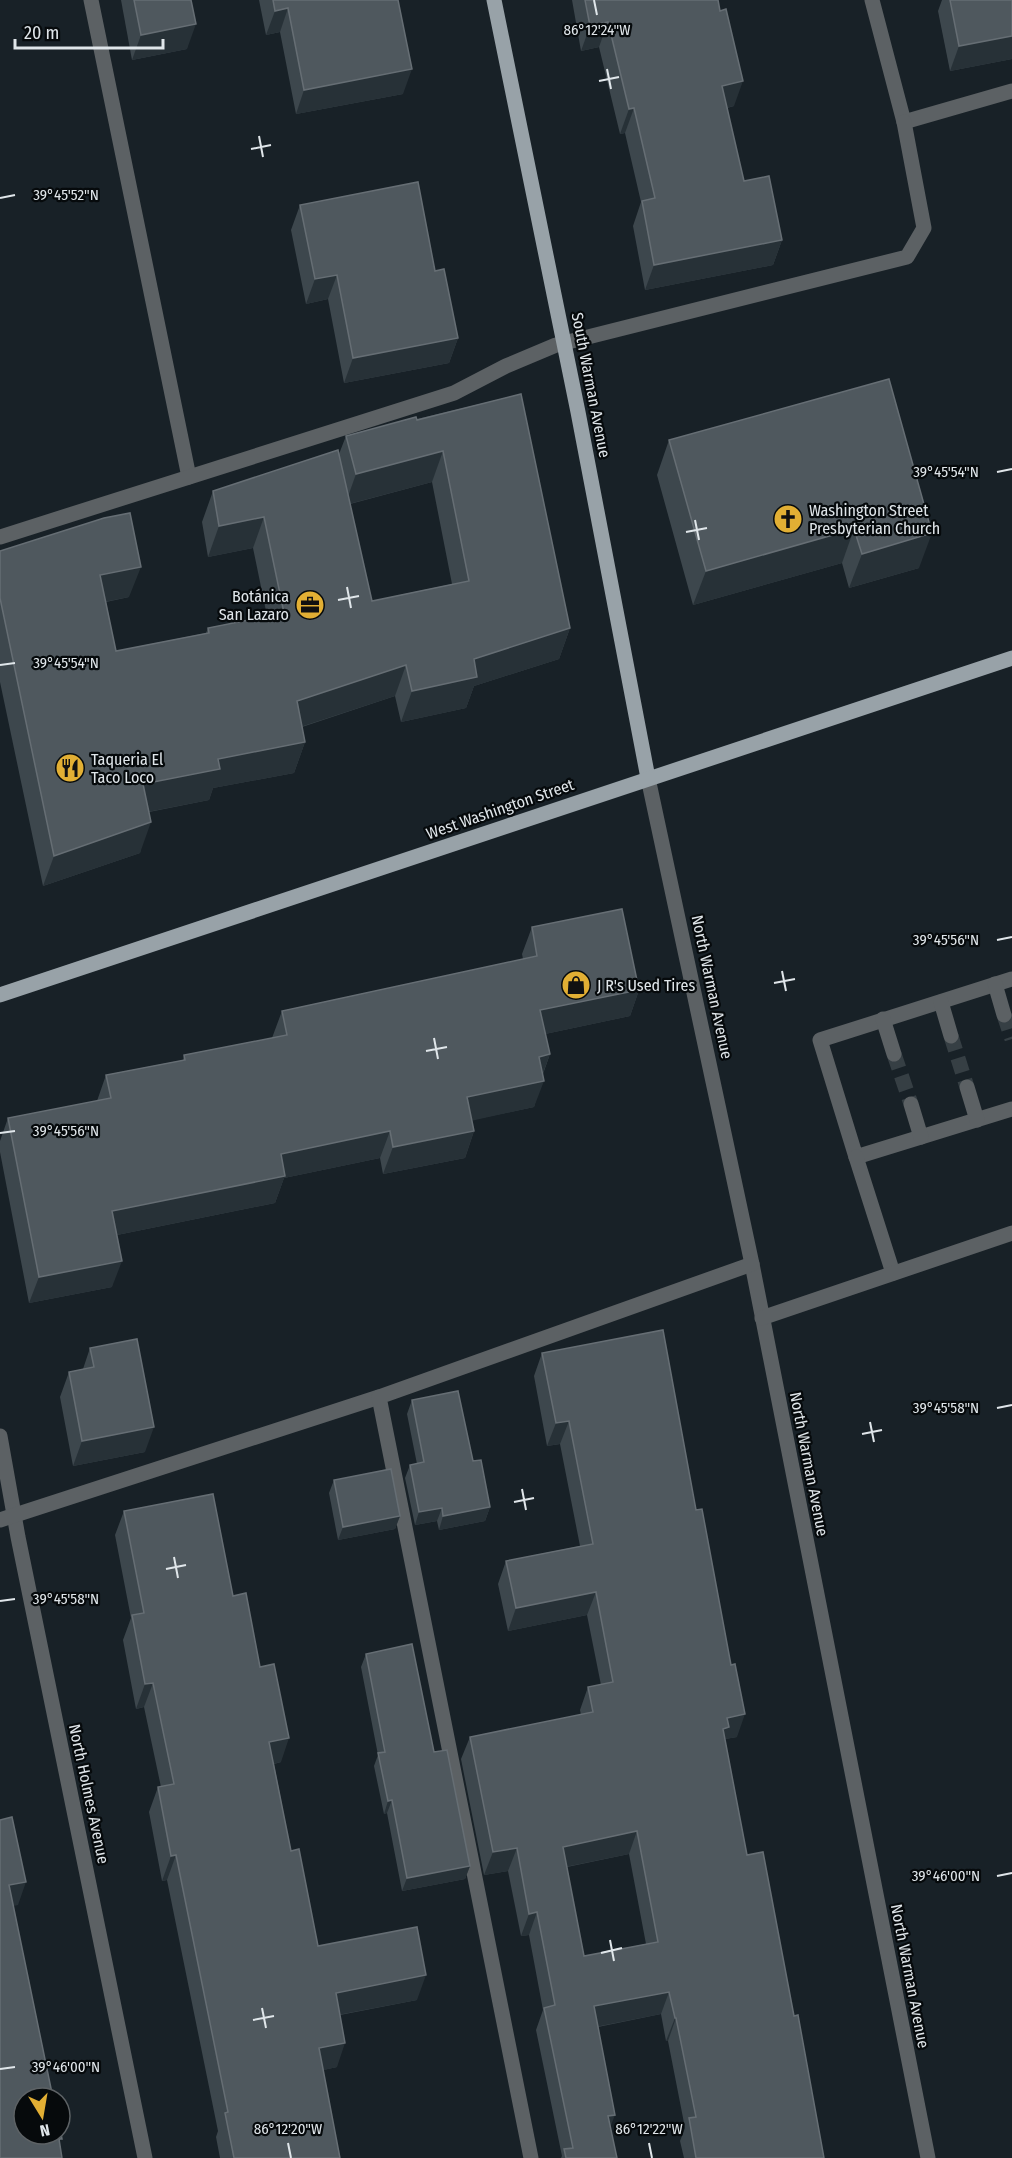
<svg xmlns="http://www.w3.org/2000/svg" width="1012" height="2158" viewBox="0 0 1012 2158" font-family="'Fira Sans Condensed',sans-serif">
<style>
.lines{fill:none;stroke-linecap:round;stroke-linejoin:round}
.minor-tunnel{stroke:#363f44;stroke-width:15;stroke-dasharray:15 8;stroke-linecap:butt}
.minor{stroke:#5c6164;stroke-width:15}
.major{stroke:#98a2a8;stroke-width:15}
.wall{fill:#3d474d;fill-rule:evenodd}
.shaded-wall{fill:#273137}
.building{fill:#4f585e;stroke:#666e74;stroke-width:1.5;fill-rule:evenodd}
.ticks{fill:none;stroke:#e0e6ea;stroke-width:2}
.labels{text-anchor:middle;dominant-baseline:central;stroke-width:4.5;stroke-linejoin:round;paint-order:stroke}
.street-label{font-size:16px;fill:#e0e6ea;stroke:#060a0c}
.poi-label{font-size:16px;fill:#e0e6ea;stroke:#060a0c;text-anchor:start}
.ticks-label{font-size:15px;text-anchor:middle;fill:#e0e6ea;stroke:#060a0c;stroke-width:4.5;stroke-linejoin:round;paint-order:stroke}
</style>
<rect width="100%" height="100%" fill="#182127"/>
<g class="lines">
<g class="minor-tunnel">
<polyline points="1004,1015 1012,1039"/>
<polyline points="951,1036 967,1087"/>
<polyline points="894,1054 911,1104"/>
</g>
<g class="minor">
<polyline points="91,0 189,477"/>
<polyline points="872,0 904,122 1012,91"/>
<polyline points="0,537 454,393 506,366 556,345 907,257 924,228 904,122"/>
<polyline points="648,778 752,1264 928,2158"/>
<polyline points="1012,979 820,1040 856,1157 1012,1109"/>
<polyline points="995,984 1004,1015"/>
<polyline points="941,1002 951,1036"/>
<polyline points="883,1019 894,1054"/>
<polyline points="967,1087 977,1120"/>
<polyline points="911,1104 921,1137"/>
<polyline points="856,1157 893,1273"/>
<polyline points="762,1318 1012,1233"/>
<polyline points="0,1436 18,1537 145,2158"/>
<polyline points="0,1520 379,1397"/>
<polyline points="531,2158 379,1397 752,1264"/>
</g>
<g class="major">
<polyline points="494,0 578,412 648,778"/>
<path d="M0 995C338 883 674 770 1012 658"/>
</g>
</g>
<g class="wall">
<polygon points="121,0 191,0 187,49 132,60"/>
<polygon points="259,0 398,0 403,94 296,114 280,32 266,35"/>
<polygon points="572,0 718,0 734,106 727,108 744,181 782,240 773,265 645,290 633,226 641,202 625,133 620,134 599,47 581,51"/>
<polygon points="942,0 1012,0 1012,59 950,71 938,11"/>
<polygon points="300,205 435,271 458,338 449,363 344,383 328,299 306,304 291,230"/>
<polygon points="889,379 919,568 849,588 842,563 693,605 657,475 669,440"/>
<path d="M521 394 570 628 559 659 474 686 466 708 401 722 395 696 302 727 305 742 294 773 213 788 209 800 149 812 140 853 43 886 0 682V551L129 597 106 602 116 651 206 633 208 628 267 616 253 548 208 557 202 522 213 491 339 454 346 436ZM432 482 452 584 372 601 350 504Z"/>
<polygon points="532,927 639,990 630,1016 545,1034 550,1054 543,1074 534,1107 472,1120 474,1131 465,1158 383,1174 380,1158 284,1178 275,1203 117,1235 112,1287 29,1303 0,1152 0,1141 8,1118 97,1101 106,1075 183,1060 184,1055 272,1038 282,1011 523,959 522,954"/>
<polygon points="90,1348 145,1452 73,1466 60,1397 69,1372 83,1369"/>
<path d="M542 1353 737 1737 725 1739 747 1855 794 2016 824 2158H684L680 2141 685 2128 668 2041H666L661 2014 598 2027 610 2127 617 2158H561L562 2156 536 2030 543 2010 529 1935 521 1936 508 1871 484 1875 461 1759 470 1737 581 1715 580 1710 588 1687 601 1685 587 1615 508 1631 498 1584 506 1561 580 1546 560 1444 547 1446 534 1376ZM629 1854 646 1944 584 1956 567 1867Z"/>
<polygon points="412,1400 473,1461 490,1507 485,1521 439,1530 437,1521 415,1525 405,1478 410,1465 417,1464 407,1414"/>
<polygon points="334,1480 400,1516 395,1529 338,1540 329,1493"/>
<polygon points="124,1511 233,1596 260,1667 281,1762 274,1764 291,1851 318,1946 417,2000 340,2015 337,2067 323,2070 340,2158 220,2158 216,2137 218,2131 167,1880 162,1881 149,1812 158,1787 161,1787 144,1707 136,1709 123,1640 131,1618 115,1535"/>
<polygon points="366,1654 434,1752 470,1866 465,1879 402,1891 387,1813 384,1814 374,1766 378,1755 361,1667"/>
</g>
<g class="shaded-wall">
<polygon points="288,8 280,32 266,35 275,11"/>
<polygon points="608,22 599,47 581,51 590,26"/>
<polygon points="196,24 187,49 132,60 141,35"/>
<polygon points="1012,36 1012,59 950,71 959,46"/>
<polygon points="412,69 403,94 296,114 304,90"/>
<polygon points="743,81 734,106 713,111 722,86"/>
<polygon points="634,108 625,133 620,134 629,109"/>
<polygon points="782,240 773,265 645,290 654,265"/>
<polygon points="337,275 328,299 306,304 315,279"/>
<polygon points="458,338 449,363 344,383 353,358"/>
<polygon points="443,451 432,482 345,505 356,474"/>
<polygon points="264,517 253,548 208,557 219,526"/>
<polygon points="854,529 842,563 693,605 706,571"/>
<polygon points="932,533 919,568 849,588 862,554"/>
<polygon points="141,567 129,597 89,605 100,575"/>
<polygon points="570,628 559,659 474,686 466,708 401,722 412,691 474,659"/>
<polygon points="406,665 395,696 285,732 297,701"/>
<polygon points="305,742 294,773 213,788 209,800 132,815 143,784 218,759"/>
<polygon points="151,822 140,853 43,886 54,856"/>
<polygon points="639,990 630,1016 531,1037 540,1010"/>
<polygon points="550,1054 540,1081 539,1057"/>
<polygon points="544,1081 534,1107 457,1124 467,1097"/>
<polygon points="390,1131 380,1158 284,1178 275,1203 102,1238 112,1211 281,1154"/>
<polygon points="474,1131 465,1158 383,1174 393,1147"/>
<polygon points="122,1261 112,1287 29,1303 39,1277"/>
<polygon points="569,1421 560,1444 547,1446 556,1423"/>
<polygon points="154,1427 145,1452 73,1466 82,1441"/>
<polygon points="490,1507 485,1521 439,1530 443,1516"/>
<polygon points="442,1508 437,1521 415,1525 419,1512"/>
<polygon points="400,1516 395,1529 338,1540 343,1527"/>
<polygon points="596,1592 587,1615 508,1631 516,1608"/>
<polygon points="153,1683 144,1707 136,1709 145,1684"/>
<polygon points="745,1714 737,1737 725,1739 715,1751 727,1718"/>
<polygon points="289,1738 281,1762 261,1767 269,1742"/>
<polygon points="392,1800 387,1813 384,1814 388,1801"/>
<polygon points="637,1831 629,1854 555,1869 563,1847"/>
<polygon points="517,1848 508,1871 484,1875 493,1852"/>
<polygon points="176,1855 167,1880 162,1881 171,1856"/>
<polygon points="470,1866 465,1879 402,1891 407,1878"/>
<polygon points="26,1882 18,1905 1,1909 9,1885"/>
<polygon points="537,1912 529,1935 521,1936 529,1914"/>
<polygon points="426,1975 417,2000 327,2017 336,1993"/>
<polygon points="669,1992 661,2014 585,2029 594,2006"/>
<polygon points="675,2018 676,2018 668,2041 666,2041"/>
<polygon points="345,2043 337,2067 310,2073 319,2048"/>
<polygon points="615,2115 606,2138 608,2116"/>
</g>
<g class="building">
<polygon points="134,0 191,0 196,24 141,35"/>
<polygon points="273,0 398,0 412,69 304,90 288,8 275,11"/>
<polygon points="585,0 718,0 720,11 726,9 743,81 722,86 744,181 769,176 782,240 654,265 642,201 655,198 634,108 629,109 608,22 590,26"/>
<polygon points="950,0 1012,0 1012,36 959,46"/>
<polygon points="418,182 435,271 444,269 458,338 353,358 337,275 315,279 300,205"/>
<polygon points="889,379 932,533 862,554 854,529 706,571 669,440"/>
<polygon points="521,394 570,628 474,659 477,677 412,691 406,665 297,701 305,742 218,759 220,769 143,784 151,822 54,856 0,598 0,551 104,518 130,513 141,567 100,575 116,651 209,633 208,628 284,613 264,517 219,526 213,491 338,450 372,601 469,581 443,451 356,474 346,436 416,417 417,420"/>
<polygon points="622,909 639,990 540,1010 550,1054 539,1057 544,1081 467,1097 474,1131 393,1147 390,1131 281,1154 285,1176 112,1211 122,1261 39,1277 8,1118 111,1098 106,1075 185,1060 184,1055 287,1035 282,1011 537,956 532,927"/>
<path d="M663 1330 696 1510 702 1509 731 1665 735 1664 745 1714 727 1718 729 1727 723 1729 747 1855 763 1852 794 2016 798 2015 824 2158H696L689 2118 696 2117 676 2018H675L669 1992 594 2006 615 2115 608 2116 617 2158H566L564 2149 573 2148 544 2008 555 2005 537 1912 529 1914 517 1848 493 1852 470 1737 593 1712 588 1687 613 1682 596 1592 516 1608 506 1561 593 1544 569 1421 556 1423 542 1353ZM637 1831 658 1942 584 1956 563 1847Z"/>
<polygon points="137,1339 154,1427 82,1441 69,1372 94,1367 90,1348"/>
<polygon points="458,1391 473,1461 481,1460 490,1507 443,1516 442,1508 419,1512 410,1465 424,1462 412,1400"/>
<polygon points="391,1469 400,1516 343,1527 334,1480"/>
<polygon points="213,1494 233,1596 246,1593 260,1667 274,1664 289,1738 269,1742 291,1851 299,1849 318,1946 417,1927 426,1975 336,1993 345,2043 319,2048 340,2158 234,2158 225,2113 228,2112 176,1855 171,1856 158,1787 174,1784 153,1683 145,1684 132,1615 144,1613 124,1511"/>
<polygon points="412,1644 434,1752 447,1750 470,1866 407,1878 392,1800 388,1801 378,1753 385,1752 366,1654"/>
<polygon points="12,1817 26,1882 9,1885 53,2098 24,2098 24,2134 60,2134 60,2129 62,2139 59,2139 62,2158 0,2158 0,1820"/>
</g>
<path class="ticks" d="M594 0 597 15M607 69 611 89M599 81 619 77M259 136 263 157M251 149 271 145M0 198 15 195M997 472 1012 469M695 520 699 540M686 532 707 528M347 587 351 608M338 600 359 596M0 665 15 663M997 940 1012 937M782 971 786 991M774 983 795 979M434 1038 438 1059M426 1051 447 1047M0 1133 15 1131M997 1408 1012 1405M870 1422 874 1442M862 1434 882 1430M522 1489 526 1510M514 1502 534 1498M174 1557 178 1578M166 1569 186 1565M0 1601 15 1599M997 1876 1012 1873M610 1940 614 1961M601 1953 622 1948M262 2008 266 2028M253 2020 274 2016M0 2069 15 2067M288 2143 291 2158M649 2143 652 2158"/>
<defs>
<g id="church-disc" transform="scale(1.5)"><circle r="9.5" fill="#e2af34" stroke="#060a0c"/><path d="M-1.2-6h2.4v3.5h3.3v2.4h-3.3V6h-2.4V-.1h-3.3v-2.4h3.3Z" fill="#111"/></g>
<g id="office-disc" transform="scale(1.5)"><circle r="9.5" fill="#e2af34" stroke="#060a0c"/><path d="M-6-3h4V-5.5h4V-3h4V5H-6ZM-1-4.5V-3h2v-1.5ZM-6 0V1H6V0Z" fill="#111"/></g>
<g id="restaurant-disc" transform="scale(1.5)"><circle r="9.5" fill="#e2af34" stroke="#060a0c"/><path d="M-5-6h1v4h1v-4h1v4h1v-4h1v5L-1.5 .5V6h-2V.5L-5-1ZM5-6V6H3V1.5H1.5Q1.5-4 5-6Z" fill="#111"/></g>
<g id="shop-disc" transform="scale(1.5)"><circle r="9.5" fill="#e2af34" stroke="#060a0c"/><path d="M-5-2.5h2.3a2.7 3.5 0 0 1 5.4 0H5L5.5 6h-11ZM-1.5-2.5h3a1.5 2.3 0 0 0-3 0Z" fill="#111"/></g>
</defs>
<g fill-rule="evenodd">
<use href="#church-disc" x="788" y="519"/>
<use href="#office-disc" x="310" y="605"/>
<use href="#restaurant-disc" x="70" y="768"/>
<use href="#shop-disc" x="576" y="985"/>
</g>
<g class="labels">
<g class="street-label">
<text transform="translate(591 385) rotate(79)">South Warman Avenue</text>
<text transform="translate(500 809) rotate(-19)">West Washington Street</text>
<text transform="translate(712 987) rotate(78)">North Warman Avenue</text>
<text transform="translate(809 1464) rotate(79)">North Warman Avenue</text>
<text transform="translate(89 1794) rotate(78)">North Holmes Avenue</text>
<text transform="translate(910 1976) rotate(79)">North Warman Avenue</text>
</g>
<g class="poi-label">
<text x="809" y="510">Washington Street<tspan x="809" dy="18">Presbyterian Church</tspan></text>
<text x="289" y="596" text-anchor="end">Botánica<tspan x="289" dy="18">San Lazaro</tspan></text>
<text x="91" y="759">Taqueria El<tspan x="91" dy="18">Taco Loco</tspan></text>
<text x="597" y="985">J R's Used Tires</text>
</g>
</g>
<g class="ticks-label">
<text x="597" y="35">86°12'24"W</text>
<text x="66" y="200">39°45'52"N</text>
<text x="946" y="477">39°45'54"N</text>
<text x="66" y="668">39°45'54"N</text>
<text x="946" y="945">39°45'56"N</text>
<text x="66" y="1136">39°45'56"N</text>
<text x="946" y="1413">39°45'58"N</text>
<text x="66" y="1604">39°45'58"N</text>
<text x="946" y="1881">39°46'00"N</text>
<text x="66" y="2072">39°46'00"N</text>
<text x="288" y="2134">86°12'20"W</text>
<text x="649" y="2134">86°12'22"W</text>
</g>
<g transform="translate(42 2116) rotate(169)"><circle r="28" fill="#060a0c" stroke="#5d6265" stroke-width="1.5"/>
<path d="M0-4.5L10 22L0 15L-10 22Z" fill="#e2af34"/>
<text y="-9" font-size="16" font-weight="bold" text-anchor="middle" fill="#e0e6ea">N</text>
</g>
<path d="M15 39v9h148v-9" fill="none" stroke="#e0e6ea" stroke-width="3"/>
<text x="24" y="39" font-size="18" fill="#e0e6ea" stroke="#060a0c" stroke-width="4.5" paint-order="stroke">20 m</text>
</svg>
